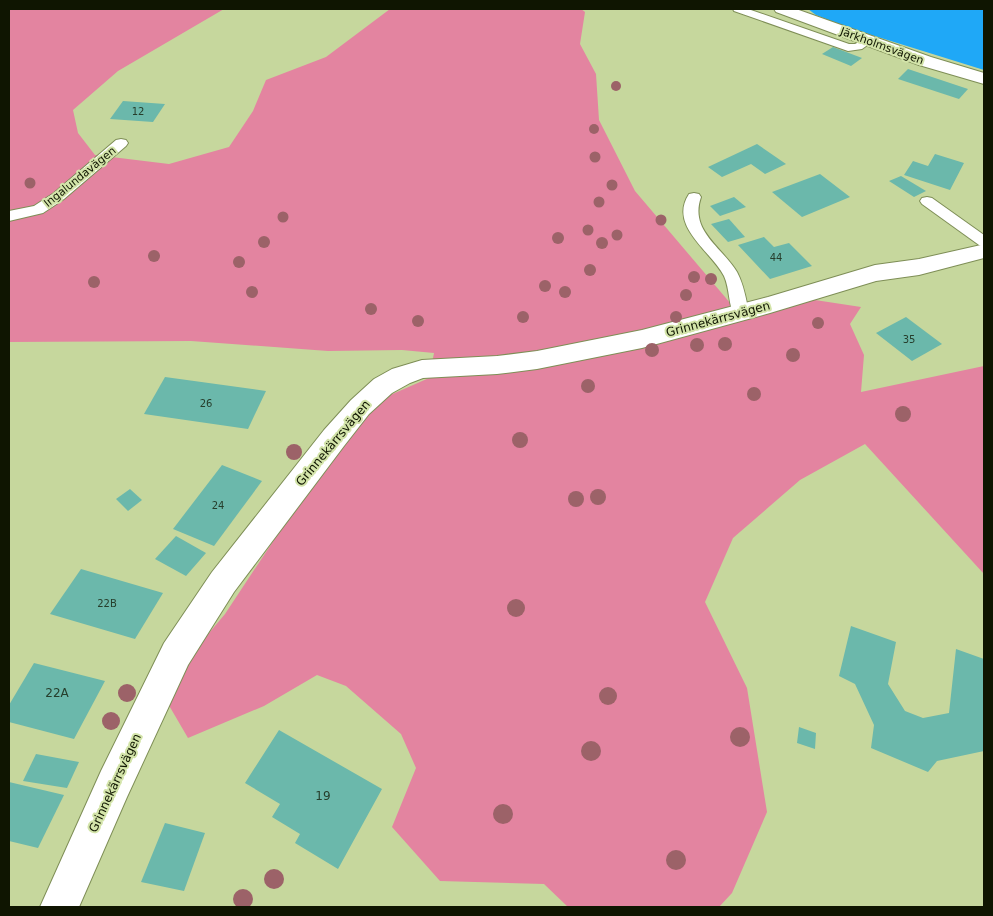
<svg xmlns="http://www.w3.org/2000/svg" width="993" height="916" viewBox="0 0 993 916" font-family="'DejaVu Sans',sans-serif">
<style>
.green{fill:#e384a0}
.water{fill:#1fa8f7}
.building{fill:#6bb8ab}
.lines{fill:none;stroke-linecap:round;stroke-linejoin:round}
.lane-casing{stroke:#7e8e56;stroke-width:2}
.street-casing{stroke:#7e8e56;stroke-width:2}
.lane{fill:#fff;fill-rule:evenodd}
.street{fill:#fff;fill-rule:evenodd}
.tree{fill:#9c6268}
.labels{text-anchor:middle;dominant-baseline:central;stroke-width:4;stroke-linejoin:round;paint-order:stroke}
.number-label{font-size:10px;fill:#263e2c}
.far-street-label{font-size:11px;fill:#0f1501;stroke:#d3e4a9}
.street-label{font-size:12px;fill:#0f1501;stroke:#d3e4a9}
.near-number-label{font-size:12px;fill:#263e2c}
</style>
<rect width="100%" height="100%" fill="#c6d79d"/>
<polygon class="green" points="9,9 224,9 118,71 73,110 78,133 95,155 169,164 229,147 253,111 266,80 326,57 390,9 581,9 585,12 580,44 596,74 599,120 635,191 742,317 815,300 861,307 850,324 864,355 861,392 984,366 984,574 865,444 800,480 733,538 705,602 747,688 767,812 732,893 719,907 568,907 544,884 440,881 392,827 416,768 401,734 346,686 317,675 264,706 188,738 167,702 193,652 225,614 307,490 366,413 388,396 429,378 434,353 402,350 328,351 191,341 9,342"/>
<polygon class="water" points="808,9 984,9 984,70 849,28 816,15"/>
<g class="building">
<polygon points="833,47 862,58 851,66 822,54"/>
<polygon points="908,69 968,89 959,99 898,79"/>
<polygon points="123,101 165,104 153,122 110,119"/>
<polygon points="757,144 786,164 765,174 751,164 722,177 708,167"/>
<polygon points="935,154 964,163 950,190 904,175 913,161 928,166"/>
<polygon points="820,174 850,197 802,217 772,192"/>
<polygon points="901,176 926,191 914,197 889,181"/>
<polygon points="734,197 746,207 720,216 710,206"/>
<polygon points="729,219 745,237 728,242 711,224"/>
<polygon points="764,237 774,247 789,243 812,266 770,279 738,245"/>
<polygon points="906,317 942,344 912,361 876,333"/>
<polygon points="165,377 266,391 248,429 144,414"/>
<polygon points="222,465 262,481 214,546 173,529"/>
<polygon points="130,489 142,500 128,511 116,499"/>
<polygon points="176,536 206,553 186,576 155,559"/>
<polygon points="81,569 163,593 135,639 50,614"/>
<polygon points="851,626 896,642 888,684 905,711 923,718 949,713 956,649 984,659 984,751 937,761 928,772 871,748 874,725 855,684 839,676"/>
<polygon points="34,663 105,681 74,739 9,722 9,705"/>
<polygon points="799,727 816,733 815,749 797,743"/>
<polygon points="279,730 382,789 338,869 295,843 300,834 272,817 280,804 245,783"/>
<polygon points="36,754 79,762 67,788 23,781"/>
<polygon points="9,782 64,795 38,848 9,841"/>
<polygon points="165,823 205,833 184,891 141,882"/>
</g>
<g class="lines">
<g class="lane-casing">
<g id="lane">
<polygon points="733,9 748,9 849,44 855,44 867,38 873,41 862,49 848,51 734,11"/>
<polygon points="121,139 126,140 128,143 126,146 64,199 43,213 9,221 9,211 34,206 54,193 116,140"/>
<path d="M694 193 699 194 701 197C689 231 722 247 737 272 744 285 746 299 749 313L747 317 741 319 735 317C728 305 730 289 724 276 711 251 668 226 689 194Z"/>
<polygon points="927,197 932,198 984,235 984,247 979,245 922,204 920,201 922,198"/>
</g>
</g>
<g class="street-casing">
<g id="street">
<polygon points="774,9 796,9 931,57 984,73 984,84 919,65 776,12"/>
<polygon points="981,245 984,246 984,258 919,275 876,281 770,313 642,348 537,369 497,374 423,378 410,383 392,393 369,414 344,446 234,592 188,665 127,797 79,907 40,907 101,771 164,643 212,572 324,430 351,400 374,379 392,369 422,360 497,356 537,351 642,330 768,297 875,265 919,259"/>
</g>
</g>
<use href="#lane" class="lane"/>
<use href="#street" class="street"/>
</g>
<g class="tree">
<circle cx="616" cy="86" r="5"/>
<circle cx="594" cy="129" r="5"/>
<circle cx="595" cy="157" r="5.5"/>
<circle cx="30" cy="183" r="5.5"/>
<circle cx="612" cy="185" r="5.5"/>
<circle cx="599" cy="202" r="5.5"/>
<circle cx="283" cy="217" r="5.5"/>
<circle cx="661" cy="220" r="5.5"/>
<circle cx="588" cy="230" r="5.5"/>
<circle cx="617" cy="235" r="5.5"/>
<circle cx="558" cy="238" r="6"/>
<circle cx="264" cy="242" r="6"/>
<circle cx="602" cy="243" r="6"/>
<circle cx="154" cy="256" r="6"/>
<circle cx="239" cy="262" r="6"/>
<circle cx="590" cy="270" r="6"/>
<circle cx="694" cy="277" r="6"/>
<circle cx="711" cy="279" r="6"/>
<circle cx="94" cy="282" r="6"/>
<circle cx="545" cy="286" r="6"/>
<circle cx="252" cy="292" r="6"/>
<circle cx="565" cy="292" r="6"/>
<circle cx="686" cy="295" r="6"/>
<circle cx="371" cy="309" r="6"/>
<circle cx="523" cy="317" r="6"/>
<circle cx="676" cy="317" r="6"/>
<circle cx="418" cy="321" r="6"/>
<circle cx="818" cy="323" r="6"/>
<circle cx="725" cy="344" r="7"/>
<circle cx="697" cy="345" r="7"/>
<circle cx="652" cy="350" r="7"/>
<circle cx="793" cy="355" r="7"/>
<circle cx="588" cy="386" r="7"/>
<circle cx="754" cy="394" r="7"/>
<circle cx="903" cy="414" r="8"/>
<circle cx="520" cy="440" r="8"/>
<circle cx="294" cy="452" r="8"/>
<circle cx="598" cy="497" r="8"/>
<circle cx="576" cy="499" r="8"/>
<circle cx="516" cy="608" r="9"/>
<circle cx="127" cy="693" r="9"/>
<circle cx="608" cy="696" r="9"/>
<circle cx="111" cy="721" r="9"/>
<circle cx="740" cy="737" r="10"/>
<circle cx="591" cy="751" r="10"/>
<circle cx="503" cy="814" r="10"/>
<circle cx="676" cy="860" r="10"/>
<circle cx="274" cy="879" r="10"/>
<circle cx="243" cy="899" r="10"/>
</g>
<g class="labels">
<g class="number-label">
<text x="138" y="111">12</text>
<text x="776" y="257">44</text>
<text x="909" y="339">35</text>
<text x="206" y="403">26</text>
<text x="218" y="505">24</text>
<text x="107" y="603">22B</text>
</g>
<g class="far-street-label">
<text transform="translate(882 46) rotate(20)">Järkholmsvägen</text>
<text transform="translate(80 177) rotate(-39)">Ingalundavägen</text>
</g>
<g class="street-label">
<text transform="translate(718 319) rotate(-15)">Grinnekärrsvägen</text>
<text transform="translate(333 443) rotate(-50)">Grinnekärrsvägen</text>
<text transform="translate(115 783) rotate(-65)">Grinnekärrsvägen</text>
</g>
<g class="near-number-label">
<text x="57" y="693">22A</text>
<text x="323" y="796">19</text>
</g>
</g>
<rect width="993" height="916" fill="none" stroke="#0f1501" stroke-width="20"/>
</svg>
